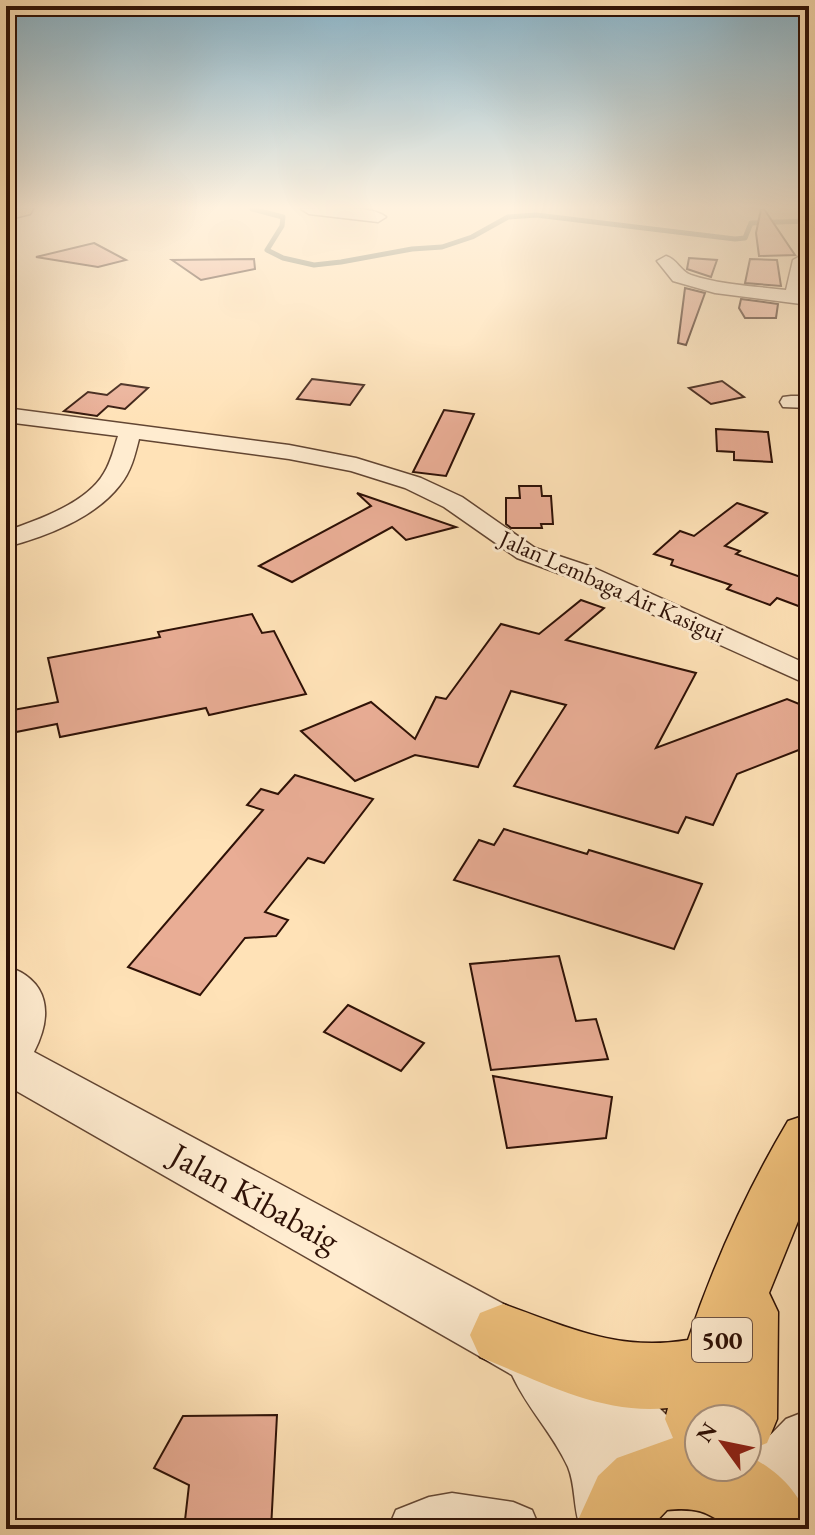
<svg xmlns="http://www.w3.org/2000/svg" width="815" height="1535" viewBox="0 0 815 1535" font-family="'EB Garamond',serif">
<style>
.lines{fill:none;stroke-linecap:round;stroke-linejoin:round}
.stream{stroke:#737968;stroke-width:5}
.building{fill:#e9ad95;stroke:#2e1106;stroke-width:2}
.minor-casing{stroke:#624532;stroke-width:3}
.tertiary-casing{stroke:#624532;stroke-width:3}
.primary-casing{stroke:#2e1106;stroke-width:3}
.minor{fill:#ffecd0;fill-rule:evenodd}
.tertiary{fill:#ffecd0;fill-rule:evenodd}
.primary{fill:#f0c17c;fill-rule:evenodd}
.labels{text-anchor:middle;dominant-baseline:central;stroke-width:6;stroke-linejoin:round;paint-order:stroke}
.far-street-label{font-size:24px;fill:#2e1106;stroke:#ffecd0}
.shield{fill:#ffecd0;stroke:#6d5343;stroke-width:2}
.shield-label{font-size:26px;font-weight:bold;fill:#2e1106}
.near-street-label{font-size:34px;fill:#2e1106;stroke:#ffecd0}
</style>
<rect width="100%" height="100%" fill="#ffe2b7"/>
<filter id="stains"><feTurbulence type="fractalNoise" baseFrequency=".0025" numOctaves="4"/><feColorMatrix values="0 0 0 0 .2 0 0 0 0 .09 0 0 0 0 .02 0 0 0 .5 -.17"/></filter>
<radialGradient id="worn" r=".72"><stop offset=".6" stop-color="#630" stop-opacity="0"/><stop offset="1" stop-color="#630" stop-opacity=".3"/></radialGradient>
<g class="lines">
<polyline class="stream" points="252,209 283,217 282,226 267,250 283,258 314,265 341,262 412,249 442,247 472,237 508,217 536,215 735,239 745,238 751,223 809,221"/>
</g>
<g class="building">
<polygon points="761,209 764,209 795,255 759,256 756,233"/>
<polygon points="94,243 126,260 98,267 36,257"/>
<polygon points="689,258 717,260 711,277 687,269"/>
<polygon points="254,259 255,269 201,280 172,260"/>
<polygon points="750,259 777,260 781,286 745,283"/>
<polygon points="685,288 705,293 686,345 678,343"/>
<polygon points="741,299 778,304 776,318 745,318 739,308"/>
<polygon points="312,379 364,385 350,405 297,399"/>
<polygon points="722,381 744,397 711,404 689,388"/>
<polygon points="121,384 148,388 125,409 108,406 97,416 64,411 88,392 107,395"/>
<polygon points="444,410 474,414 446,476 413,472"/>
<polygon points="716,429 768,432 772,462 734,460 734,452 717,451"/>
<polygon points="519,486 541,486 542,496 551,496 553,524 541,524 542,528 511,528 506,524 506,498 520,498"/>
<polygon points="357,493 456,527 406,540 392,527 292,582 259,566 371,506"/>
<polygon points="737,503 767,513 725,546 740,551 736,554 809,580 809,610 777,598 770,605 727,589 731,585 671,565 673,560 654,554 680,531 694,536"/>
<polygon points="581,600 604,608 566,640 696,673 656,748 787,699 809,708 809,746 737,774 713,825 686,817 678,833 514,786 566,705 511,691 478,767 415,755 355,781 301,731 371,702 415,739 436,697 446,699 501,624 539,634"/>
<polygon points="252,614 262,633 274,631 306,694 209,715 206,708 60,737 57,724 11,733 7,711 58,702 48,658 160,637 158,632"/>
<polygon points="295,775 373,799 324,863 308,858 265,912 288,920 276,936 245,938 200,995 128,967 263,810 247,805 261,789 278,794"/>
<polygon points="504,829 587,854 589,850 702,884 674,949 454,880 479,840 494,845"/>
<polygon points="559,956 576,1021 596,1019 608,1059 491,1070 470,964"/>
<polygon points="348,1005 424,1043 401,1071 324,1032"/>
<polygon points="493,1076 612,1097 606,1138 507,1148"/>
<polygon points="277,1415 271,1529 184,1529 189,1485 154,1468 183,1416"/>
</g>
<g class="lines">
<g class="minor-casing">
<g id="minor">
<path d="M301 209C321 208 371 204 386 217L378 222 309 214Z"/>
<path d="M802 255 809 257 804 293H809V305L715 293 673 281 657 261 666 256C677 259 680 271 691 275 721 285 754 286 786 290L793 260Z"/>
<polygon points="791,396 809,396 809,408 783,407 780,402 783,397"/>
<path d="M6 408 289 445 356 458 421 478 462 497 535 548 592 567 809 665V685L574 579 517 558 444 507 405 488 351 471 289 459 139 439C135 455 131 472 120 485 95 518 45 537 6 547V531C38 520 87 503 104 473 111 462 114 448 118 436L6 422Z"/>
<polygon points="452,1493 513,1502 532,1510 540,1529 388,1529 396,1510 429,1497"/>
</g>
</g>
<g class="tertiary-casing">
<g id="tertiary">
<path d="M6 966C50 980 53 1015 34 1052L524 1315C585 1352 650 1386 691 1445 698 1454 699 1464 703 1472L694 1495 671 1504 648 1495 636 1477 645 1523 643 1529H581C573 1510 576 1486 568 1467 553 1434 527 1408 512 1375L6 1085Z"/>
<path d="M809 1410V1489C785 1514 767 1535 730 1523L720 1500 730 1477 739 1467H747V1459L786 1419Z"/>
</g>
</g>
<g class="primary-casing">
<g id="primary">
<polygon points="6,209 33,209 30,214 6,220"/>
<path d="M809 1114V1194L769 1293 778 1312 777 1419 767 1443 747 1451V1419H699V1467H747V1455C776 1469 805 1495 809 1529H729C709 1511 694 1507 667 1510L649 1529H574L598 1476 617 1458 673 1438 665 1419 668 1408C601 1415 540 1381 480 1357L470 1335 480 1313 503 1304C568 1327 617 1352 688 1340 714 1263 747 1190 788 1121Z"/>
</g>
</g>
<use href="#minor" class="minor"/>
<use href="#tertiary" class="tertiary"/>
<use href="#primary" class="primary"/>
</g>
<linearGradient id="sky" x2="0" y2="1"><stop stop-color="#8bb8cf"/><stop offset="0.49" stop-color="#fff2df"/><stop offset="1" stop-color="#fff2df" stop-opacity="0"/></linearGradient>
<rect width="815" height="424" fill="url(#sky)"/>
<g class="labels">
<g class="far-street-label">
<text transform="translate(612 586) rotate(24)">Jalan Lembaga Air Kasigui</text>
</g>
<rect class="shield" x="692" y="1318" width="60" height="44" rx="6"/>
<g class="shield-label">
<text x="722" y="1340">500</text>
</g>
<g class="near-street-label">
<text transform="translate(255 1197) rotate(29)">Jalan Kibabaig</text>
</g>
</g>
<rect width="815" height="1535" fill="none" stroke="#ffe2b7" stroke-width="32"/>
<rect x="8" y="8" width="799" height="1519" fill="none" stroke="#2e1106" stroke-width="4"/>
<rect x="16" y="16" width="783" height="1503" fill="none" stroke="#2e1106" stroke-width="2"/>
<g transform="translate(723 1443) rotate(303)"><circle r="38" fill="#ffecd0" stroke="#ab947f" stroke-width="2"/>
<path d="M0-6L14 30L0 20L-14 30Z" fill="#8f2418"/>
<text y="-12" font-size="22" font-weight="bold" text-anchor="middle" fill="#2e1106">N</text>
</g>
<rect width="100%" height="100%" filter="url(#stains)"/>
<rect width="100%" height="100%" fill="url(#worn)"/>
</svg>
